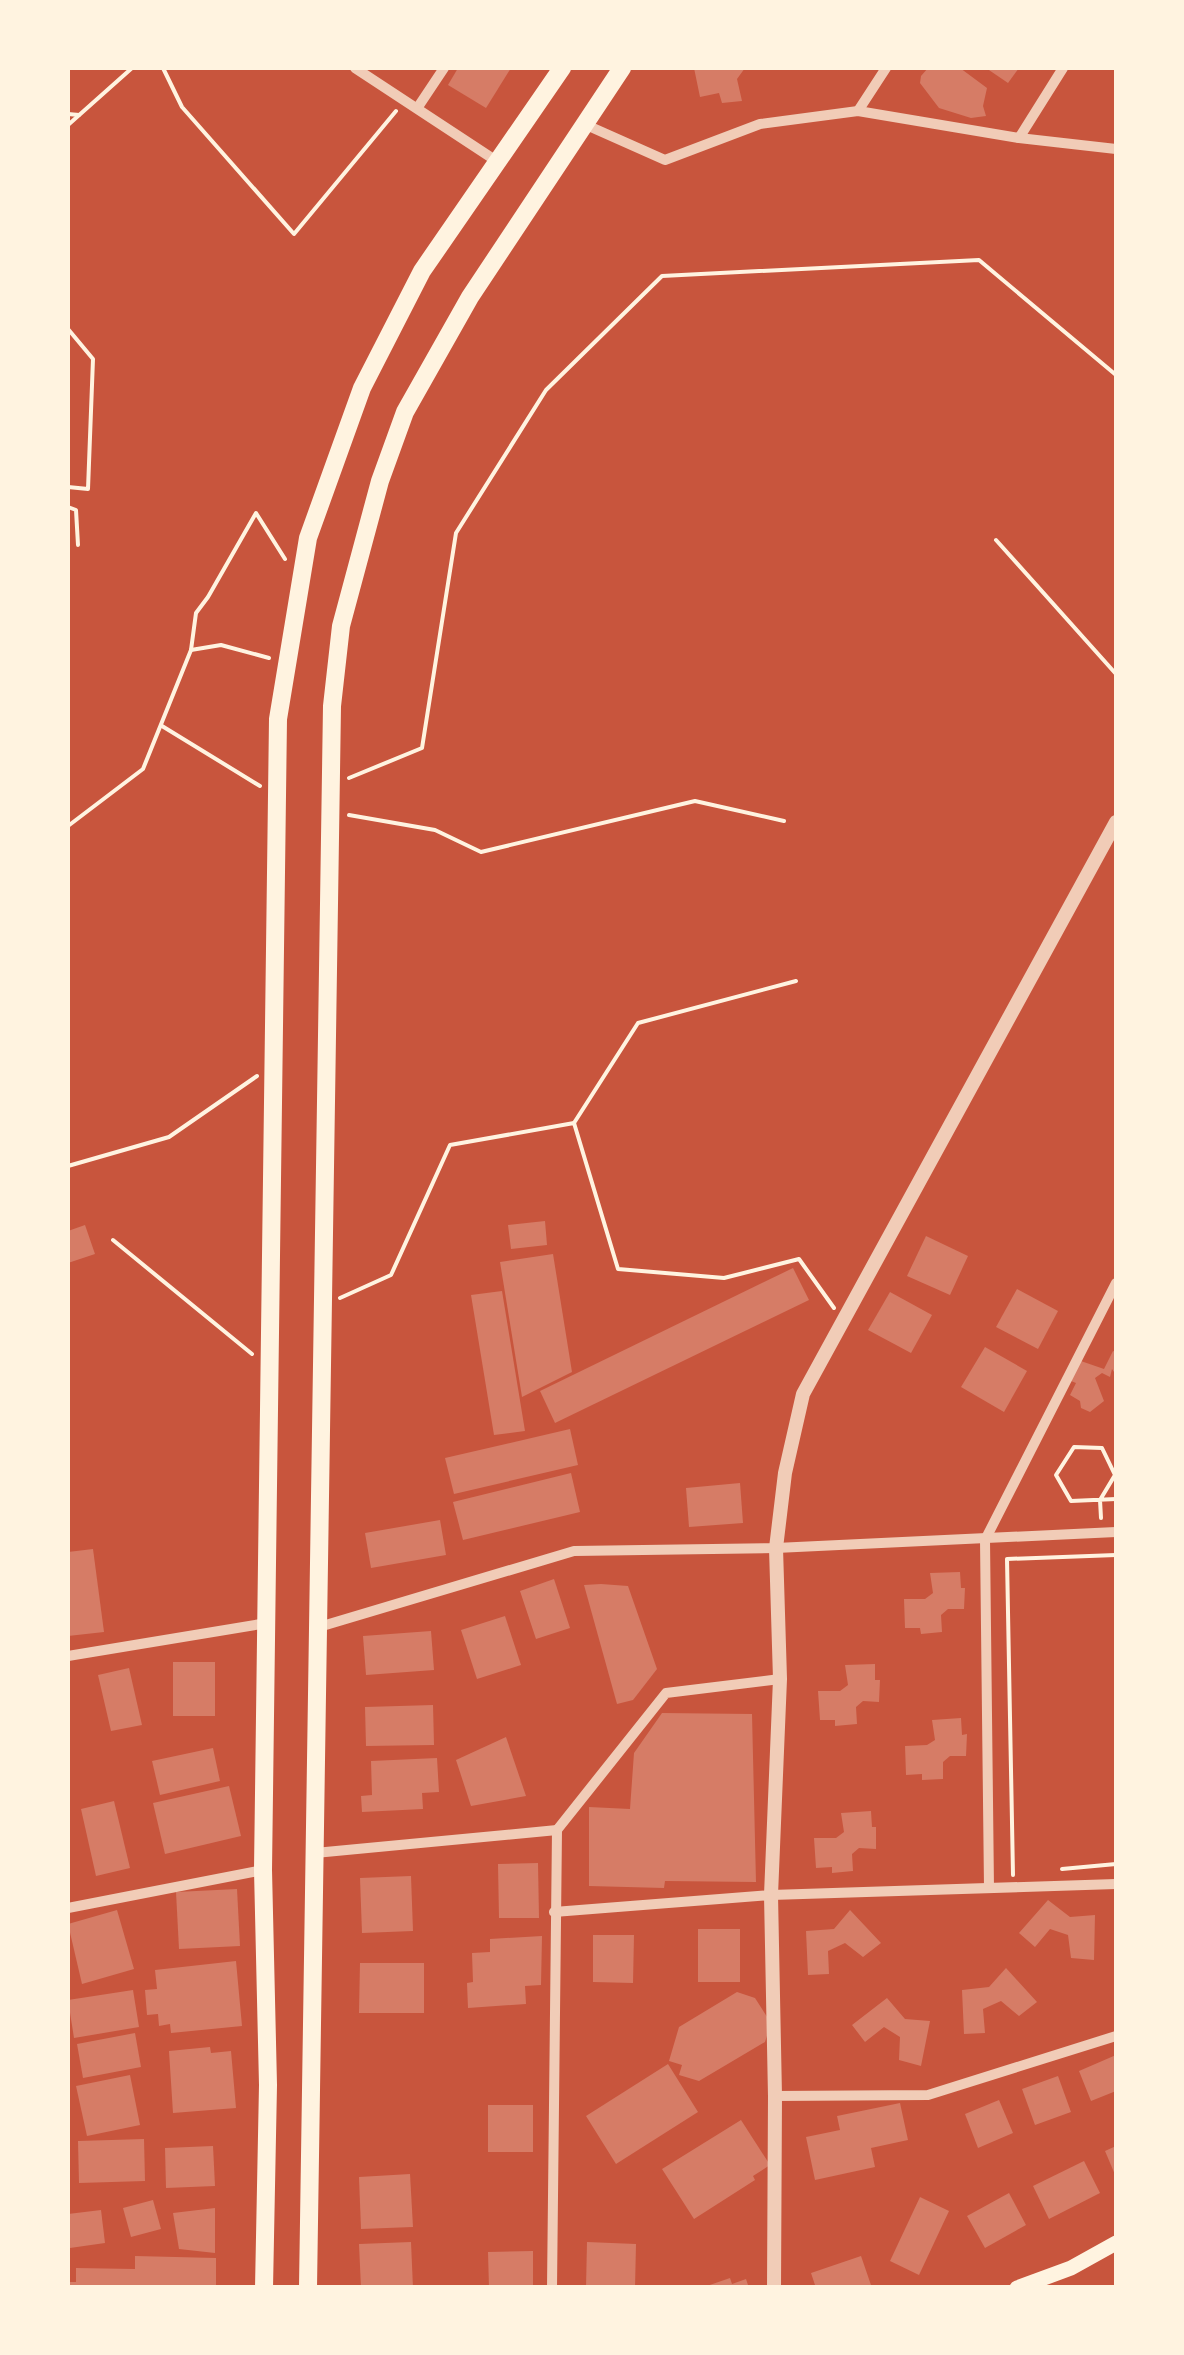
<svg xmlns="http://www.w3.org/2000/svg" width="1184" height="2355" viewBox="0 0 1184 2355" font-family="Quicksand,sans-serif">
<style>
.building{fill:#d67c66}
.lines{fill:none;stroke-linecap:round;stroke-linejoin:round}
.path{stroke:#fff3e0;stroke-width:4}
.minor{stroke:#f1ccb7;stroke-width:10}
.tertiary{stroke:#f1ccb7;stroke-width:14}
.secondary{stroke:#fff3e0;stroke-width:15}
.primary{stroke:#fff3e0;stroke-width:18}
</style>
<rect width="100%" height="100%" fill="#c8553d"/>
<g class="building">
<polygon points="458,68 511,68 486,108 448,85"/>
<polygon points="694,68 745,68 737,79 742,101 722,103 719,93 700,97"/>
<polygon points="928,68 960,68 987,88 983,106 986,116 971,118 939,108 920,83 921,76"/>
<polygon points="986,68 1019,68 1008,83"/>
<polygon points="545,1221 547,1245 511,1249 508,1225"/>
<polygon points="85,1225 95,1254 68,1263 68,1231"/>
<polygon points="926,1236 968,1256 950,1295 907,1276"/>
<polygon points="553,1254 572,1372 522,1397 500,1262"/>
<polygon points="793,1268 809,1300 555,1423 540,1391"/>
<polygon points="1017,1289 1058,1311 1038,1349 996,1327"/>
<polygon points="502,1291 525,1431 494,1435 471,1295"/>
<polygon points="890,1292 932,1315 911,1353 868,1330"/>
<polygon points="985,1347 1027,1371 1004,1412 961,1387"/>
<polygon points="1113,1351 1116,1352 1116,1375 1112,1369 1110,1377 1102,1373 1095,1378 1104,1401 1090,1412 1081,1408 1080,1401 1070,1395 1076,1383 1071,1381 1078,1360 1104,1369"/>
<polygon points="570,1429 578,1465 454,1494 445,1458"/>
<polygon points="571,1473 580,1512 463,1540 453,1502"/>
<polygon points="740,1483 743,1523 689,1527 686,1488"/>
<polygon points="440,1520 446,1555 371,1568 365,1533"/>
<polygon points="93,1549 104,1632 68,1636 68,1552"/>
<polygon points="960,1572 961,1588 965,1588 964,1609 948,1609 941,1615 942,1632 921,1634 920,1628 905,1628 904,1599 925,1599 933,1593 930,1573"/>
<polygon points="554,1579 570,1628 536,1639 520,1591"/>
<polygon points="601,1584 628,1586 657,1669 633,1700 617,1704 584,1585"/>
<polygon points="505,1616 521,1665 477,1679 461,1630"/>
<polygon points="431,1631 434,1670 366,1675 363,1636"/>
<rect x="173" y="1662" width="42" height="54"/>
<polygon points="875,1664 875,1680 880,1680 879,1702 863,1701 856,1707 857,1724 835,1726 835,1720 820,1720 818,1691 840,1691 848,1685 845,1665"/>
<polygon points="129,1668 142,1725 111,1731 98,1675"/>
<polygon points="433,1705 434,1745 366,1746 365,1707"/>
<polygon points="662,1713 752,1714 756,1882 665,1881 664,1888 589,1886 589,1807 630,1809 634,1753"/>
<polygon points="961,1718 962,1735 967,1734 966,1756 950,1756 943,1762 943,1779 922,1780 922,1774 906,1775 905,1746 927,1745 935,1740 932,1720"/>
<polygon points="506,1737 526,1796 471,1806 456,1760"/>
<polygon points="213,1748 220,1781 160,1795 152,1761"/>
<polygon points="437,1758 439,1792 422,1793 423,1809 362,1812 361,1796 372,1795 371,1761"/>
<polygon points="229,1786 241,1836 165,1854 153,1803"/>
<polygon points="114,1801 130,1868 96,1876 81,1809"/>
<polygon points="871,1811 872,1827 876,1827 876,1849 859,1848 852,1854 853,1871 832,1873 832,1867 816,1868 814,1838 836,1838 844,1832 841,1813"/>
<polygon points="538,1863 539,1918 499,1918 498,1864"/>
<polygon points="411,1876 413,1931 362,1933 360,1878"/>
<polygon points="237,1889 240,1946 179,1949 176,1892"/>
<polygon points="1048,1900 1070,1917 1095,1915 1094,1960 1071,1958 1068,1935 1050,1929 1035,1947 1019,1933"/>
<polygon points="117,1910 134,1969 82,1984 68,1924"/>
<polygon points="850,1910 881,1943 863,1957 845,1943 828,1951 829,1974 808,1975 806,1931 834,1929"/>
<rect x="698" y="1929" width="42" height="53"/>
<polygon points="593,1935 634,1935 633,1983 593,1982"/>
<polygon points="542,1936 541,1985 525,1986 526,2004 468,2008 467,1983 473,1982 472,1953 490,1952 490,1939"/>
<polygon points="236,1961 242,2026 171,2033 170,2024 159,2026 158,2014 147,2015 145,1990 157,1989 155,1970"/>
<polygon points="360,1963 424,1963 424,2013 359,2013"/>
<polygon points="1006,1968 1037,2002 1019,2016 1001,2001 983,2009 985,2033 964,2034 962,1990 989,1987"/>
<polygon points="133,1990 139,2027 74,2038 68,2000"/>
<polygon points="737,1992 755,1998 771,2023 765,2042 699,2081 679,2075 682,2065 669,2061 679,2027"/>
<polygon points="887,1998 905,2019 930,2021 921,2066 899,2060 900,2037 884,2027 865,2042 852,2025"/>
<polygon points="135,2033 141,2067 83,2078 77,2044"/>
<polygon points="210,2047 211,2053 231,2051 236,2108 173,2113 169,2051"/>
<polygon points="1116,2055 1116,2091 1091,2101 1079,2071"/>
<polygon points="668,2064 698,2112 616,2164 586,2116"/>
<polygon points="130,2075 140,2125 87,2136 76,2086"/>
<polygon points="1058,2076 1071,2112 1035,2125 1022,2089"/>
<polygon points="999,2100 1013,2133 978,2148 965,2114"/>
<polygon points="900,2103 908,2140 871,2148 875,2167 815,2180 806,2137 840,2130 837,2116"/>
<rect x="488" y="2105" width="45" height="47"/>
<polygon points="741,2120 770,2165 753,2176 755,2180 694,2219 662,2169"/>
<polygon points="144,2139 145,2181 79,2183 78,2141"/>
<polygon points="213,2146 215,2186 166,2188 165,2148"/>
<polygon points="1116,2146 1116,2177 1105,2151"/>
<polygon points="1084,2161 1100,2193 1049,2219 1033,2186"/>
<polygon points="410,2174 413,2227 361,2229 359,2177"/>
<polygon points="1009,2193 1026,2225 985,2248 967,2216"/>
<polygon points="920,2197 949,2211 919,2275 890,2261"/>
<polygon points="153,2200 161,2229 131,2237 123,2208"/>
<polygon points="215,2208 215,2253 179,2249 173,2213"/>
<polygon points="101,2210 105,2243 70,2248 68,2214"/>
<polygon points="411,2242 413,2288 361,2288 359,2244"/>
<polygon points="587,2242 636,2244 635,2288 586,2288"/>
<polygon points="533,2251 533,2288 489,2288 488,2252"/>
<polygon points="135,2256 216,2258 216,2288 68,2288 68,2282 76,2282 76,2268 135,2269"/>
<polygon points="861,2256 872,2288 816,2288 811,2273"/>
<polygon points="730,2278 732,2284 746,2279 749,2288 701,2288"/>
</g>
<g class="lines">
<g class="path">
<polyline points="163,68 182,107 294,234 396,111"/>
<polyline points="68,114 79,115"/>
<polyline points="68,125 132,68"/>
<polyline points="68,329 93,359 88,489 68,487"/>
<polyline points="68,507 76,510 78,545"/>
<polyline points="996,540 1116,674"/>
<polyline points="191,650 221,645 269,658"/>
<polyline points="162,726 260,786"/>
<polyline points="349,778 422,748 456,533 546,390 662,276 979,260 1116,375"/>
<polyline points="349,815 435,830 481,852 695,801 784,821"/>
<polyline points="68,826 143,769 191,650 196,613 208,597 256,513 285,559"/>
<polyline points="574,1123 638,1023 796,981"/>
<polyline points="68,1166 169,1137 257,1076"/>
<polyline points="113,1240 252,1354"/>
<polyline points="340,1298 391,1275 450,1145 574,1123 618,1269 724,1278 799,1259 834,1308"/>
<polyline points="1101,1518 1100,1500 1115,1475 1102,1448 1074,1447 1056,1475 1071,1501 1116,1499"/>
<polyline points="1062,1869 1116,1864"/>
<polyline points="1013,1875 1007,1559 1116,1555"/>
</g>
<g class="minor">
<polyline points="355,68 498,162"/>
<polyline points="418,107 444,68"/>
<polyline points="858,111 886,68"/>
<polyline points="584,124 665,160 760,124 858,111 1019,138 1116,149"/>
<polyline points="1019,138 1063,68"/>
<polyline points="319,1627 574,1551 776,1548 1116,1532"/>
<polyline points="68,1656 267,1623"/>
<polyline points="315,1853 557,1830"/>
<polyline points="989,1888 985,1540 1116,1283"/>
<polyline points="68,1908 263,1870"/>
<polyline points="554,1912 771,1895 1116,1884"/>
<polyline points="775,2096 928,2095 1116,2036"/>
<polyline points="552,2288 557,1830 666,1693 780,1679"/>
</g>
<polyline class="tertiary" points="774,2288 775,2096 771,1895 780,1679 776,1548 785,1473 803,1394 1116,822"/>
<polyline class="secondary" points="1017,2288 1071,2268 1116,2243"/>
<g class="primary">
<polyline points="264,2288 268,2085 263,1870 278,719 308,538 362,388 422,271 562,68"/>
<polyline points="308,2288 332,706 341,626 380,481 405,412 470,297 622,68"/>
</g>
</g>
<rect width="1184" height="2355" fill="none" stroke="#fff3e0" stroke-width="140"/>
</svg>
